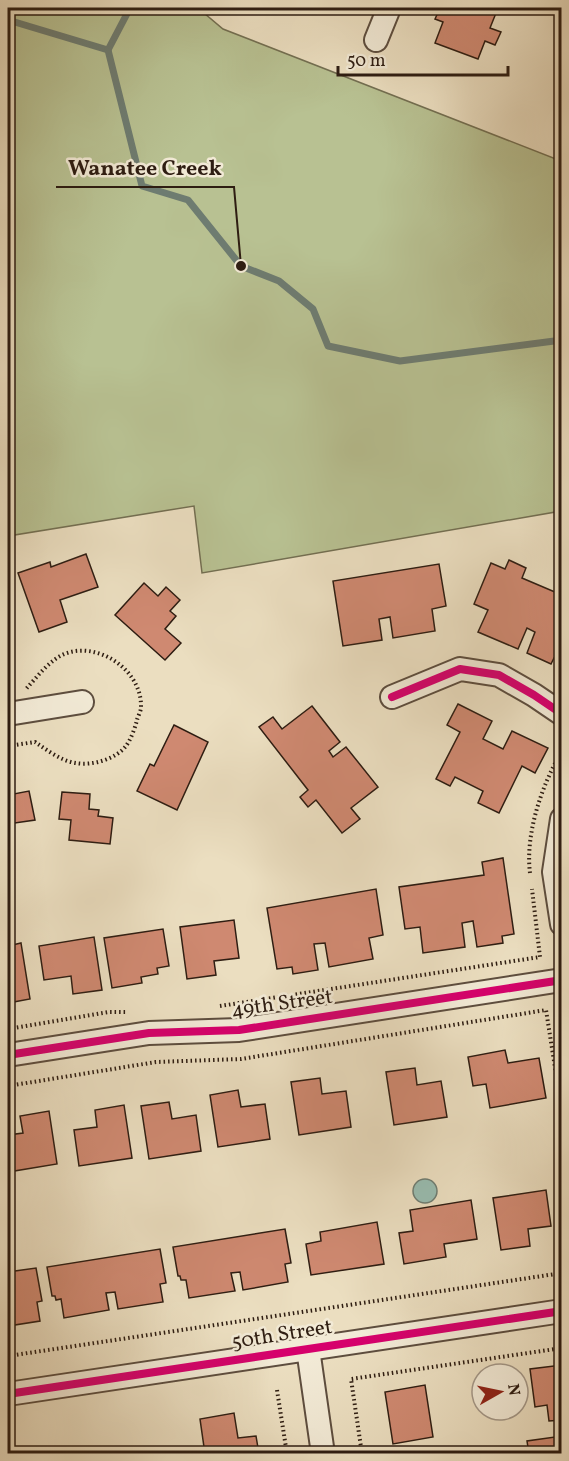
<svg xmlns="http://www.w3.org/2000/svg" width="569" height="1461" viewBox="0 0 569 1461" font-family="Vollkorn,serif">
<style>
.green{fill:#b8c192;stroke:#736f52;stroke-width:1.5}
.water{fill:#98bcb0;stroke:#6e7c71;stroke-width:1.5}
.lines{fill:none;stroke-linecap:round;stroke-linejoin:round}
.stream{stroke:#6e7c71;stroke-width:7}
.building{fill:#cf8971;stroke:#2e1d12;stroke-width:1.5}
.street-casing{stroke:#5d4d3e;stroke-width:26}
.path{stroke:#2e1d12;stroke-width:4;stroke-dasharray:1.5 3;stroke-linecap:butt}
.street{stroke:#f2ead6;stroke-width:22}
.cycleway-casing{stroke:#f2ead6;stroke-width:11}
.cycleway{stroke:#d6006c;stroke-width:8}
.labels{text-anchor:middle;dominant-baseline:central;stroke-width:5;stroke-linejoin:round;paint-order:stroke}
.street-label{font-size:21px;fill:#2e1d12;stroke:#f2ead6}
.leader{fill:none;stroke:#2e1d12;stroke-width:2}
.callout-dot{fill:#2e1d12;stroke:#f2ead6;stroke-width:2}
.callout-label{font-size:22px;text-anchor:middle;font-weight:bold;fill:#2e1d12;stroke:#f2ead6;stroke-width:5;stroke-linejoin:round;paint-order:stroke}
</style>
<rect width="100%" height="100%" fill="#ebdec0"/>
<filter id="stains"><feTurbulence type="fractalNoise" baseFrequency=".00333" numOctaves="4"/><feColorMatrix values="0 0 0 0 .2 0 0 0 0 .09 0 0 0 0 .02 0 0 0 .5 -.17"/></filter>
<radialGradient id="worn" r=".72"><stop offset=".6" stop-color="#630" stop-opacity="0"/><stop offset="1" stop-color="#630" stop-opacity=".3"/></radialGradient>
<polygon class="green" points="8,8 198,8 223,29 561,161 561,511 202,573 194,506 8,536"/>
<circle class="water" cx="425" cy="1191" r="12"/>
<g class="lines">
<g class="stream">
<polyline points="8,20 108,50 142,186 188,200 241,266 279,281 313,309 328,346 400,361 562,340"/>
<polyline points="108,50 130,8"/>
</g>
</g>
<g class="building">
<polygon points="440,8 498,8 490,28 501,32 495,45 485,41 478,59 435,43 443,22 435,19"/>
<polygon points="86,554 98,587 60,600 67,622 39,632 18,573 50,562 51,567"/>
<polygon points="509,560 526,568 522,578 562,595 562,662 554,658 551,664 527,653 535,632 527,628 518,649 478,632 488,610 474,604 491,563 505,569"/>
<polygon points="439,564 446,606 432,609 435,631 393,638 390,617 379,619 382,640 343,646 333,581"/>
<polygon points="144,583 158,596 166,587 180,600 170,611 176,616 165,629 181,643 165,660 115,615"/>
<polygon points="458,704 492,721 483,739 503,749 512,731 548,748 535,773 522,766 499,813 478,803 483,791 455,777 450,786 436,779 460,732 447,725"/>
<polygon points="312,706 340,742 329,751 333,757 346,747 378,787 351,808 360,819 342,833 316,800 308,807 300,797 308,790 259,727 273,717 282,729"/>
<polygon points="174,725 208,742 177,810 137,791 150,764 154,766"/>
<polygon points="29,791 35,820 8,824 8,795"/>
<polygon points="62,792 90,794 89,809 99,810 98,816 113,818 110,844 69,840 71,820 59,819"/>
<polygon points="503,858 514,934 502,936 503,943 477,947 473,921 462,923 465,947 423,953 420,927 405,929 399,887 484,875 482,862"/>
<polygon points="376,889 383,935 369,938 373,959 329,967 325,943 314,944 318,970 293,974 292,967 277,969 267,908"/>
<polygon points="234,920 239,958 214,961 216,975 187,979 180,927"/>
<polygon points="163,929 169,966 157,968 158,974 141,977 142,983 112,988 104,938"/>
<polygon points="94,937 102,990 73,994 71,976 44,980 39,946"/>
<polygon points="21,943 30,999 8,1003 8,946"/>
<polygon points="505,1050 508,1063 539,1058 546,1098 490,1108 486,1084 473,1086 468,1057"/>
<polygon points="415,1068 417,1085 441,1081 447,1117 394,1125 386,1072"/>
<polygon points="320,1078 322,1094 346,1091 351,1127 299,1135 291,1082"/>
<polygon points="238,1090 241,1107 265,1104 270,1139 218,1147 210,1095"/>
<polygon points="169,1102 172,1119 196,1115 201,1151 149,1159 141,1106"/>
<polygon points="124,1105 132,1158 79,1166 74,1130 97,1127 95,1110"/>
<polygon points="49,1111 57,1164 8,1172 8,1135 23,1133 20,1116"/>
<polygon points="546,1190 551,1226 528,1229 530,1246 501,1250 493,1198"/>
<polygon points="471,1200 477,1239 444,1244 446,1257 404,1264 399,1233 413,1231 410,1210"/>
<polygon points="377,1222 384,1264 311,1275 306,1244 321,1241 320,1232"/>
<polygon points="285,1229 291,1263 285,1264 288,1282 243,1290 240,1272 231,1273 235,1291 189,1298 186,1280 181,1280 180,1276 178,1276 173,1247"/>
<polygon points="160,1249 166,1283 160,1284 163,1302 118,1309 115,1292 106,1293 109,1310 64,1318 61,1299 56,1300 55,1296 52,1296 47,1267"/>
<polygon points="36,1268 42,1301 37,1302 40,1321 8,1326 8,1272"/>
<polygon points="562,1365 562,1420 549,1421 547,1405 535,1407 530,1369"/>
<polygon points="425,1385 433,1437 393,1444 385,1392"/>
<polygon points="234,1413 238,1438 256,1436 259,1454 205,1454 200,1419"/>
<polygon points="562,1436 562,1454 529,1454 527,1441"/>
</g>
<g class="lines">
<g class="street-casing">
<g id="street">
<polyline points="376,40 389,8"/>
<polyline points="392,697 460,669 499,675 534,695 562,714"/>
<polyline points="8,714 82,702"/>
<polyline points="562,819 554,872 562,924"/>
<polyline points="8,1055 149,1033 239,1030 562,980"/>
<polyline points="308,1349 323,1454"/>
<polyline points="8,1394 562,1311"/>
</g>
</g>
<g class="path">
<path d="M8 746 35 742C47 750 61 761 76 763 92 766 116 759 126 746 131 739 135 728 137 720 138 716 141 711 141 707 142 671 100 642 67 653 51 658 37 677 26 689"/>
<path d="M530 873C525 834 542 784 562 751"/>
<polyline points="220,1006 540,957 532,889"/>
<polyline points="8,1029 109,1012 126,1012"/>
<polyline points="8,1086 156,1062 241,1059 546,1010 562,1112"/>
<polyline points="8,1356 562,1273"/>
<polyline points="277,1390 287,1454"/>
<polyline points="362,1454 351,1379 562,1348"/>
</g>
<use href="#street" class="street"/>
<g class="cycleway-casing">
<g id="cycleway">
<polyline points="392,697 460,669 499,675 534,695 562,714"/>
<polyline points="8,1055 149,1033 239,1030 562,980"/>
<polyline points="8,1394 562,1311"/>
</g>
</g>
<use href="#cycleway" class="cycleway"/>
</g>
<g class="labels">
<g class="street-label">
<text transform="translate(282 1004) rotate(-8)">49th Street</text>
<text transform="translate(282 1335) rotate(-9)">50th Street</text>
</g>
</g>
<path class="leader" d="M241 266L234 187H56"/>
<circle class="callout-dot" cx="241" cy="266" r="6"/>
<g class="callout-label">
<text x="145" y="175">Wanatee Creek</text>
</g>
<rect width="569" height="1461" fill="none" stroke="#ebdec0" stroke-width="30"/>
<rect x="9" y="9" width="551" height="1443" fill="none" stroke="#2e1d12" stroke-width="3"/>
<rect x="15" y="15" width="539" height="1431" fill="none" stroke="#2e1d12" stroke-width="1.5"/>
<g transform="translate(500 1392) rotate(81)"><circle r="28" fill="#f2ead6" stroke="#a49888" stroke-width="1.5"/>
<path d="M0-4.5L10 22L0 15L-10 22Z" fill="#8f2418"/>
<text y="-9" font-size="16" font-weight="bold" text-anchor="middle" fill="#2e1d12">N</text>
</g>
<path d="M338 66v9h170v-9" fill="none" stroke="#2e1d12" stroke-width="3"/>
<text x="347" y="66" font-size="18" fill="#2e1d12" stroke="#f2ead6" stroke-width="4.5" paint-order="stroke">50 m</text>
<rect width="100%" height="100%" filter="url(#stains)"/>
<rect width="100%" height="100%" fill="url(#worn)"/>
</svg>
